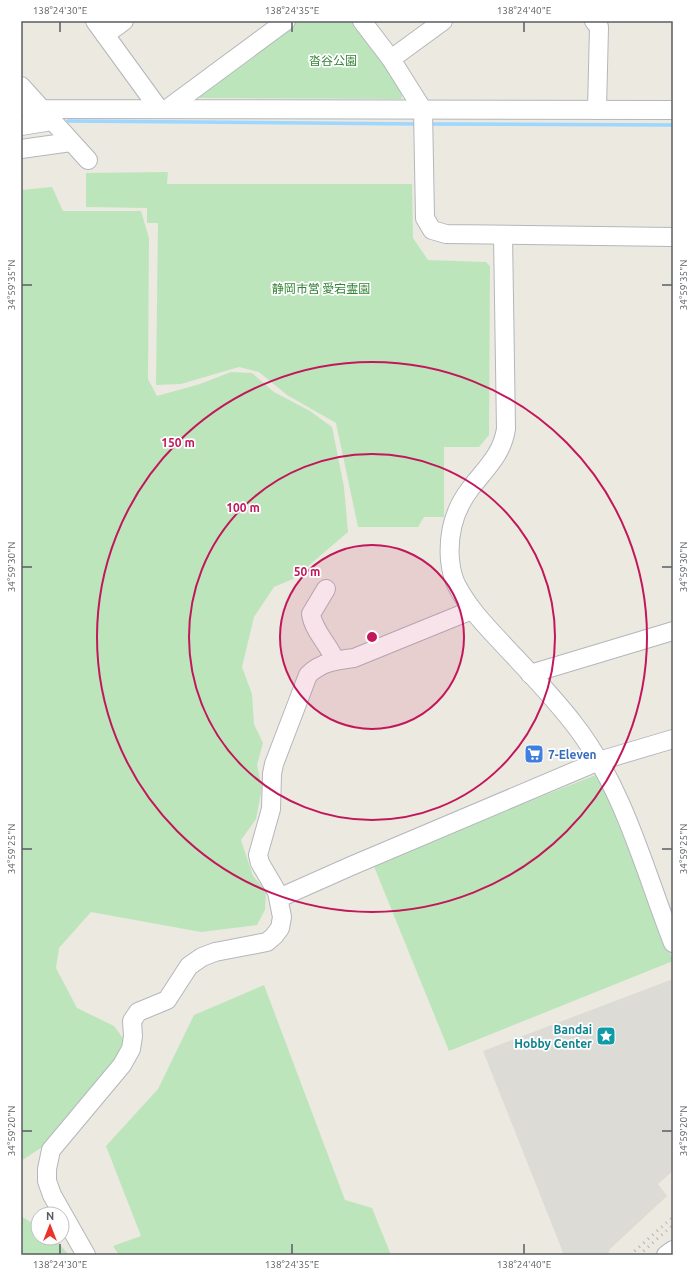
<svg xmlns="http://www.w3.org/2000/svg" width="694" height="1276" viewBox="0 0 694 1276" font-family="Ubuntu,'Noto Sans JP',sans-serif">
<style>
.industrial{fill:#dddbd5}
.green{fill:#bde5bc}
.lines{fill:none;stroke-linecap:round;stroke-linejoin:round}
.stream{stroke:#9dd6ff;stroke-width:3.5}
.minor-casing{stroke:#b3b7bb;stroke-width:20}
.minor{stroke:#fff;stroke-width:18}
.rail{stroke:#b2b3b3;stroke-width:3;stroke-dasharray:1 5;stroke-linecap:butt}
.ticks{fill:none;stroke:#595d61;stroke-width:1.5}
.ring{fill:none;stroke:#c2185b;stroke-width:2}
.labels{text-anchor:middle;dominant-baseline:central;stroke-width:3.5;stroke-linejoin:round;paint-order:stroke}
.park-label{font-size:12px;fill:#348536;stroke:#fff}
.shop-label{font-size:12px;font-weight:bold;fill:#366cbe;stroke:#fff;text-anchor:start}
.culture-label{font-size:12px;font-weight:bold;fill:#0d838f;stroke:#fff;text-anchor:end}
.centre{fill:#c2185b;stroke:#fff;stroke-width:2}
.ring-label{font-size:12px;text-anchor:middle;font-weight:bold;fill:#c2185b;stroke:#fff;stroke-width:3.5;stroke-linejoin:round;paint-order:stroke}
.neatline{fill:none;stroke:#595d61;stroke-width:1.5}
.ticks-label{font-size:10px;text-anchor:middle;fill:#595d61}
</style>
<rect width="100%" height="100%" fill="#ece9e0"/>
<polygon class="industrial" points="673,979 673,1171 658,1184 667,1196 610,1249 608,1255 564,1255 483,1051"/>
<g class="green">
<polygon points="295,21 353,21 404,92 401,99 200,98 198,93"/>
<polygon points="168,172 167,184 412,184 413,238 428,260 486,262 490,266 489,435 479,447 444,447 444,517 424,517 418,527 358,527 336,423 287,395 259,372 239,367 181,384 156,385 158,223 147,223 147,208 86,207 86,173"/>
<polygon points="52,187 63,211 141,211 149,238 148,379 157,396 200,384 231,372 252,373 274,392 310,411 332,427 344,487 348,532 293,579 274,587 254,617 242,667 252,694 254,724 263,743 257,765 262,788 256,819 241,840 253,876 266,891 265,910 257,925 201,932 91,912 59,948 56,968 77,1008 114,1026 131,1049 65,1132 21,1161 21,190"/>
<polygon points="598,774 673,961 449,1051 373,864"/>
<polygon points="264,985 345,1200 372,1208 391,1255 119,1255 113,1246 141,1236 106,1146 158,1089 194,1015"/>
<polygon points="21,1216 38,1227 38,1238 54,1238 69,1255 21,1255"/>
</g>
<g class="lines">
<g class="stream">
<polyline points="68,121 419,124"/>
<polyline points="429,124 673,125"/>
</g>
<g class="minor-casing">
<g id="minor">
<polyline points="95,21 159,109"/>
<polyline points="362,21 391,59 423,110 425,218 432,230 446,234 673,237"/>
<polyline points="594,21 599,27 597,110"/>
<polyline points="105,35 124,21"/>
<polyline points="391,59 443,21"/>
<polyline points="21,86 88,160"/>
<polyline points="21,105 28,109 673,110"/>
<polyline points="167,109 286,21"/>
<polyline points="21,126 52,121"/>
<polyline points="21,149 71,142"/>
<path d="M503 235 506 429C502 455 485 469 470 489 454 510 448 535 450 560 451 569 453 579 457 586 468 607 484 624 500 641 525 668 551 694 574 724 624 788 644 869 673 943"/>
<path d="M326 589 311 614C313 630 329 645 335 660"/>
<polyline points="530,674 673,631"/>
<polyline points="279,898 351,866 599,761 673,739"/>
<path d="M86 1255 52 1195 47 1181V1169L51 1150 122 1065 131 1049 133 1036 132 1021 138 1012 167 1000 189 966 202 957 215 952 267 942 274 936 280 928 282 917 277 892 260 863 258 855 271 809 272 774 274 764 308 675C321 662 337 660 354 658L472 610"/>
<polyline points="666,1255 673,1250"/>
</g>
</g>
<use href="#minor" class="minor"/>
<g class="rail">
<polyline points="630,1255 673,1217"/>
<polyline points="639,1255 673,1225"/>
</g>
</g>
<path class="ticks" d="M60 22V32M292 22V32M524 22V32M22 285H32M662 285H672M22 567H32M662 567H672M22 849H32M662 849H672M22 1131H32M662 1131H672M60 1244V1254M292 1244V1254M524 1244V1254"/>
<circle cx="372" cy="637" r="92" fill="#c2185b" fill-opacity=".12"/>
<g class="ring">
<circle cx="372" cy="637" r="92"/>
<circle cx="372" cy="637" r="183"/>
<circle cx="372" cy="637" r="275"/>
</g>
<defs>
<g id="supermarket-square" transform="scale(1)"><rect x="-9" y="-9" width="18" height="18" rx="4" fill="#3f7fe0" stroke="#fff"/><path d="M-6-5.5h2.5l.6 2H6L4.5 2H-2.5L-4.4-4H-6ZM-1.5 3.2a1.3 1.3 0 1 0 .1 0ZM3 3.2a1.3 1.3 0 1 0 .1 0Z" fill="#fff"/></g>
<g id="sight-square" transform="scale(1)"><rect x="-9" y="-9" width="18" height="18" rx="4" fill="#0f9aa8" stroke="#fff"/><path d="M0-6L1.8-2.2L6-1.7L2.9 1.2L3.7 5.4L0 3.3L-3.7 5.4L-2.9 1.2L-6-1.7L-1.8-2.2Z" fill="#fff"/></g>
</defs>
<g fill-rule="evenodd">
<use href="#supermarket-square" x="534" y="754"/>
<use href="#sight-square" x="606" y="1036"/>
</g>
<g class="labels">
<g class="park-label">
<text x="333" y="60">沓谷公園</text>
<text x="321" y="288">静岡市営 愛宕霊園</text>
</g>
<g class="shop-label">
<text x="548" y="754">7-Eleven</text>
</g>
<g class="culture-label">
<text x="592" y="1029">Bandai<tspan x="592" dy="14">Hobby Center</tspan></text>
</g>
</g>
<circle cx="372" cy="637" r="6" class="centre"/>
<g class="ring-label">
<text x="178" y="447">150 m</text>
<text x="243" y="512">100 m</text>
<text x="307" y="576">50 m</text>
</g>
<rect width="694" height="1276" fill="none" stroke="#ffffff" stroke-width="44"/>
<g transform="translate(50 1226)"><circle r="19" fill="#ffffff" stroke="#bdbec0"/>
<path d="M0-3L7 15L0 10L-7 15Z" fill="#ea3429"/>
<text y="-6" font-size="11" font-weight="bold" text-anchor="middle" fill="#595d61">N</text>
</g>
<rect x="22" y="22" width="650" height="1232" class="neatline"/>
<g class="ticks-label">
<text x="60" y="14">138°24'30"E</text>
<text x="292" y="14">138°24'35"E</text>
<text x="524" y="14">138°24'40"E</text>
<text transform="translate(11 285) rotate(-90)" y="4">34°59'35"N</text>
<text transform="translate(683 285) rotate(-90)" y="4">34°59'35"N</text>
<text transform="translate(11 567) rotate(-90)" y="4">34°59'30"N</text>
<text transform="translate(683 567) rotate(-90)" y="4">34°59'30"N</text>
<text transform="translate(11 849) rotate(-90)" y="4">34°59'25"N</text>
<text transform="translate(683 849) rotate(-90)" y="4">34°59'25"N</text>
<text transform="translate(11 1131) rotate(-90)" y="4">34°59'20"N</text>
<text transform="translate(683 1131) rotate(-90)" y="4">34°59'20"N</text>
<text x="60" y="1268">138°24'30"E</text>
<text x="292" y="1268">138°24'35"E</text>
<text x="524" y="1268">138°24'40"E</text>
</g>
</svg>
